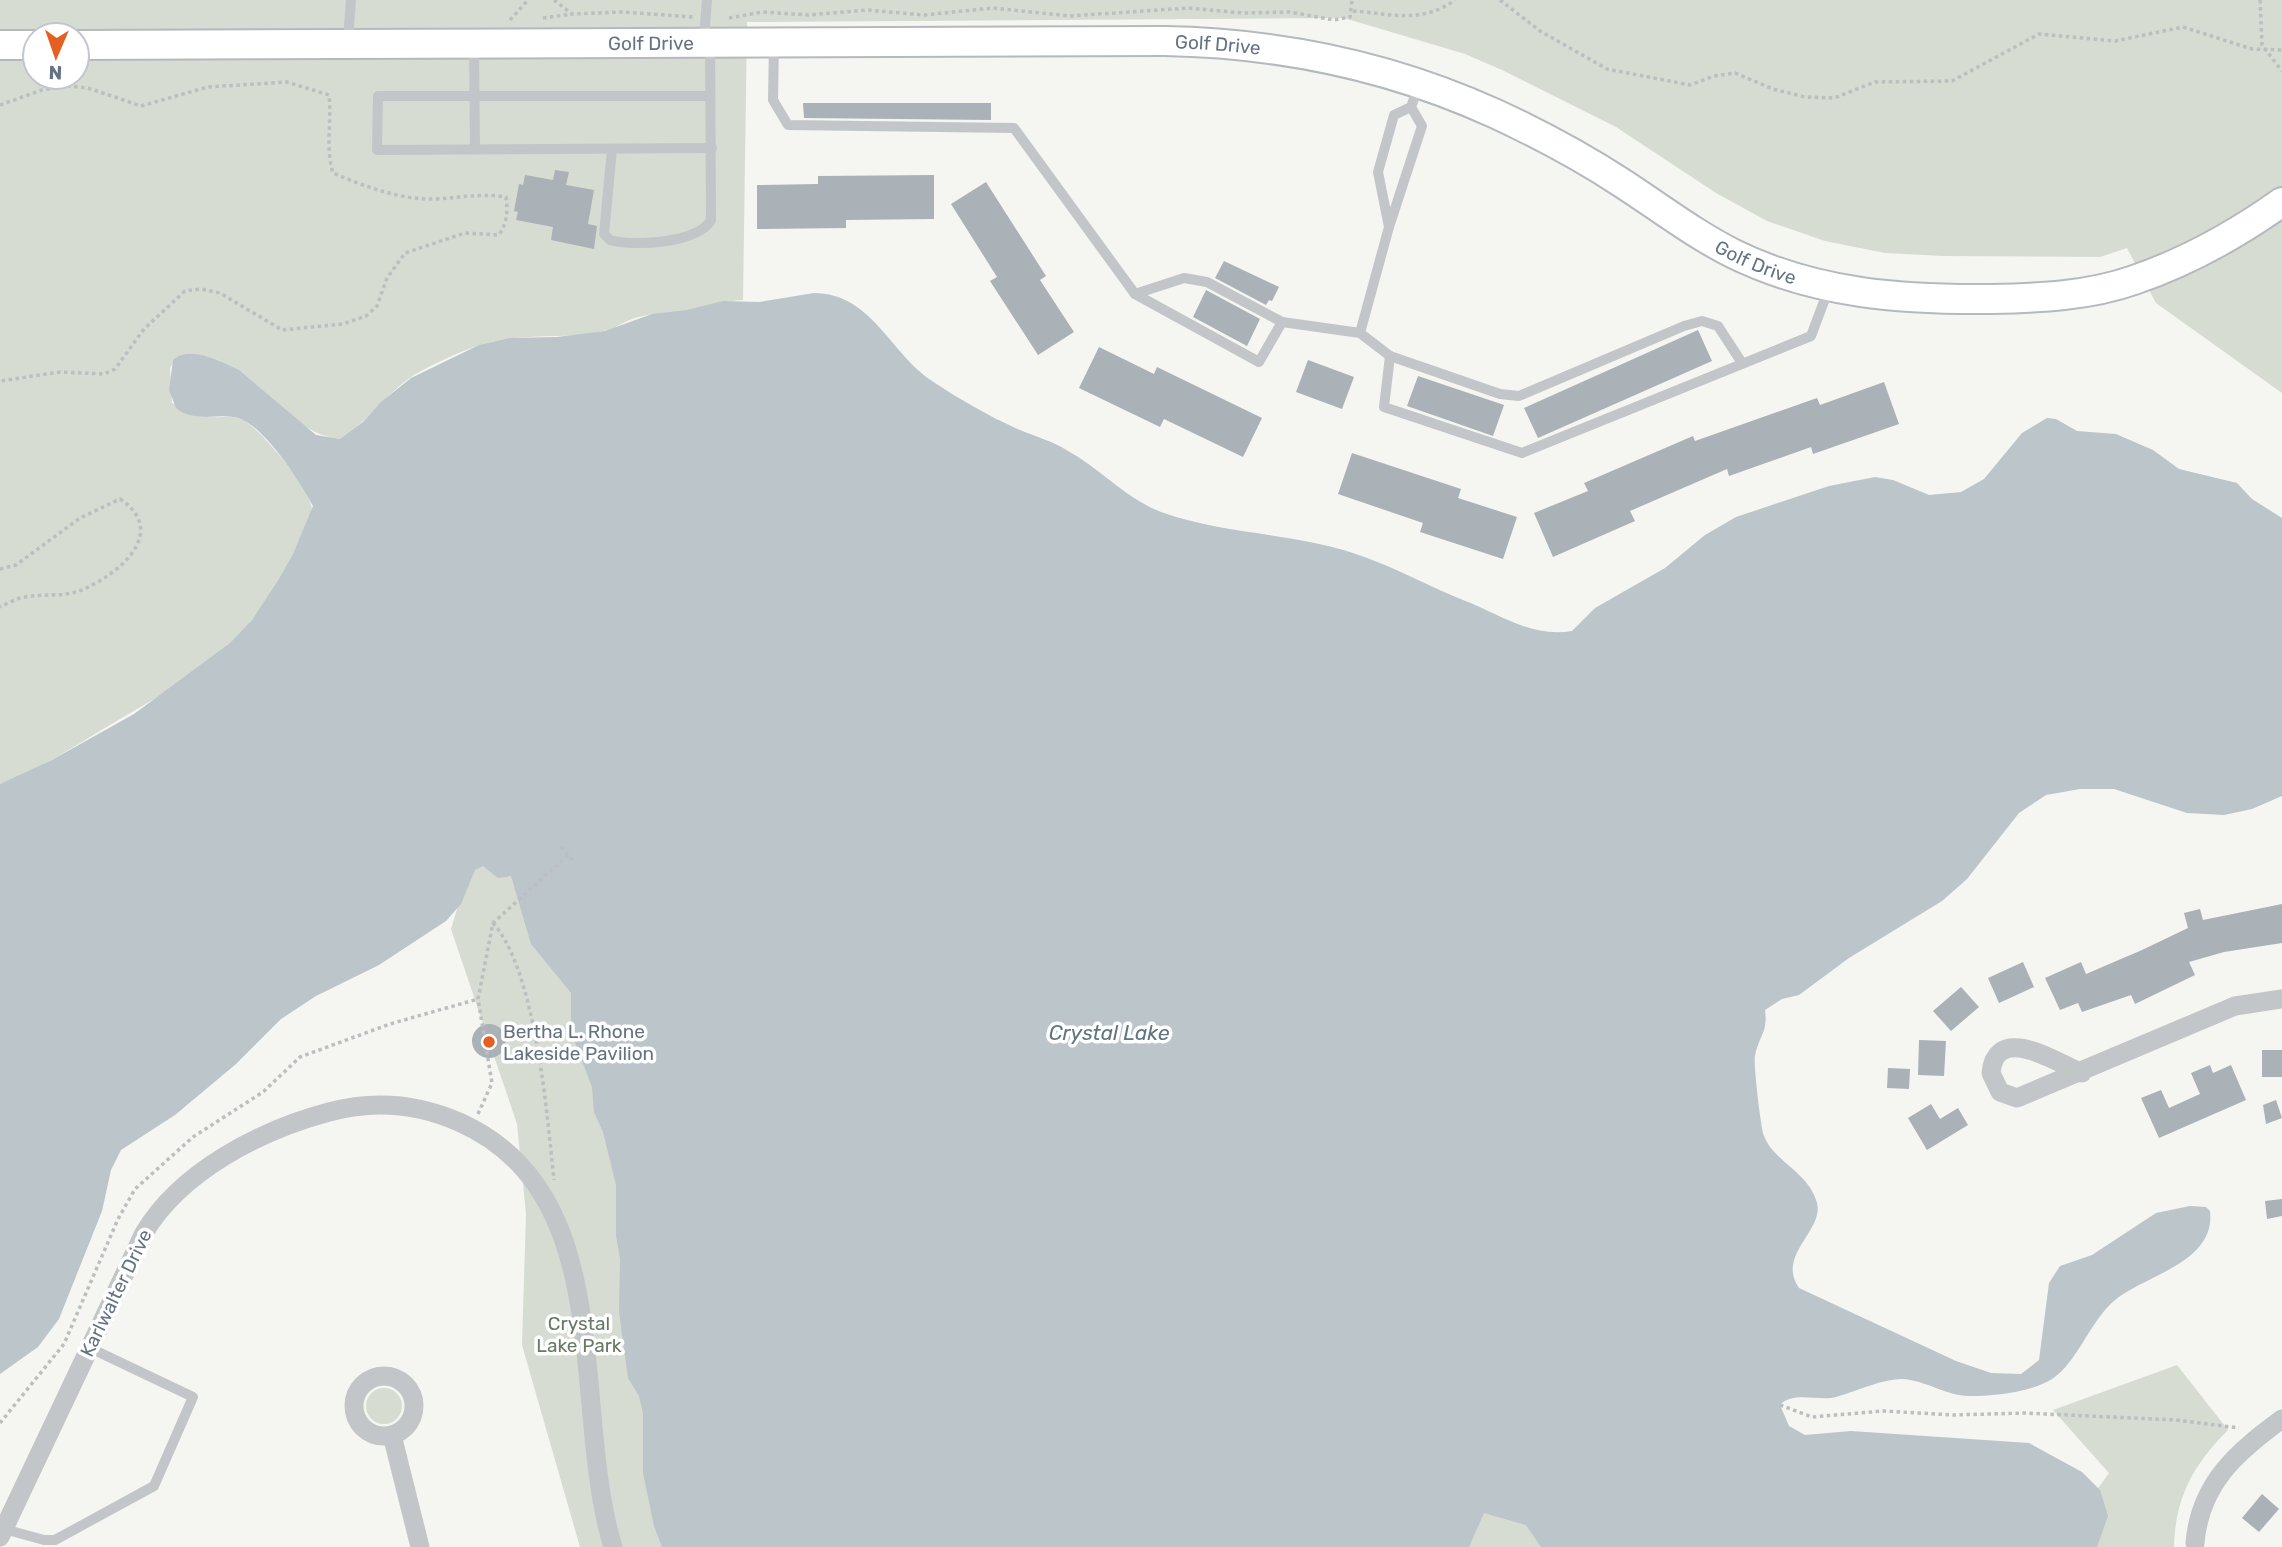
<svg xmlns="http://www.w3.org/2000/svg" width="2282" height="1547" viewBox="0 0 2282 1547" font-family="Rubik,sans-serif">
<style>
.green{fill:#d6dcd2;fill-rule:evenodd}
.water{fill:#bbc5ca}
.building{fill:#aab1b7}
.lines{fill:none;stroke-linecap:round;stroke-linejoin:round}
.secondary-casing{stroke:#b4b9be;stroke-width:32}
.path{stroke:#bcbec0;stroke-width:3.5;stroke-dasharray:3.5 3.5;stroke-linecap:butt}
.lane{stroke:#c2c6c9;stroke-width:10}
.street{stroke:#c2c6c9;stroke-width:19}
.secondary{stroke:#fff;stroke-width:28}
.poi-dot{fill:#e55e22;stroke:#fff;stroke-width:2.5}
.labels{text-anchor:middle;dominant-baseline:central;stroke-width:7;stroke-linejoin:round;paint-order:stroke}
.street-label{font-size:19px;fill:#647383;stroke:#fff}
.poi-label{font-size:19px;fill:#647383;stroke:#fff;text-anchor:start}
.park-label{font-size:19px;fill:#667a63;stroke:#fff}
.water-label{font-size:21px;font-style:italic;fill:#5f7580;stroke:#fff}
</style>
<rect width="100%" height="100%" fill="#f5f5f1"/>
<g class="green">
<path d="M0 0H2282V393L2156 303 2127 248 2100 257 1943 256 1885 253 1825 241 1767 221 1716 193 1616 127 1502 70 1465 54 1344 18 747 22 743 300C724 301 708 306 690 310 669 314 647 312 627 321 620 324 615 328 608 330 575 339 540 334 506 339 477 343 448 357 421 371 389 388 370 421 340 439 276 433 250 341 176 357L170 368 172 403C185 408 200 416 214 417 223 418 232 415 241 419 259 426 315 494 312 512 296 548 279 588 253 619 213 667 156 698 103 729 70 749 37 771 0 784ZM35 35H77V77H35Z"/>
<polygon points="476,847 518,864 585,1010 696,1547 580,1547 522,1345 526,1214 517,1124 451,929"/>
<path d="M2177 1365 2228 1430C2194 1464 2175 1497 2174 1547H2056L2109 1473 2053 1410Z"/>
<circle cx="384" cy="1406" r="18"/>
<polygon points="1457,1474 1655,1547 1386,1547"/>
</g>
<path class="water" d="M814 293C871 293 890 353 932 381 959 399 990 417 1020 430 1036 437 1053 441 1068 451 1099 468 1127 499 1161 512 1227 536 1301 532 1367 558 1400 570 1431 587 1463 600 1500 614 1531 638 1572 631L1595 608 1665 568 1705 535 1736 517 1829 486 1875 477 1893 480 1929 495 1961 492 1984 479 2022 433 2047 418 2056 419 2077 431 2116 434 2153 450 2179 469 2237 483 2252 499 2282 518V796L2252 809 2224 815 2187 813 2114 789H2080L2046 795 2019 813 1967 879 1942 901 1849 958 1799 995 1782 999 1765 1010C1768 1033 1759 1035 1755 1056 1753 1062 1761 1129 1764 1136 1774 1162 1809 1172 1817 1203 1824 1231 1776 1255 1799 1288L1956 1361 1991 1373 2021 1374 2039 1360 2049 1283 2060 1266 2092 1255 2156 1213 2190 1206 2206 1207 2210 1211C2216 1263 2145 1275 2115 1300 2089 1322 2078 1362 2052 1379 2032 1392 1993 1396 1969 1396 1947 1396 1925 1380 1902 1379 1879 1379 1852 1394 1831 1398 1815 1400 1792 1392 1780 1405L1789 1426 1805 1435 1851 1431 2029 1443 2082 1472 2100 1490 2108 1516 2097 1547H1541L1526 1525 1484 1513 1469 1547H662L654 1526 643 1473V1413L639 1396 628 1378 619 1312 620 1259 616 1235V1185L603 1132 594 1112 592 1087 571 1032V993L531 944 511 876 498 878 483 866 475 870 461 904 446 921 379 965 316 996 281 1019 236 1064 175 1115 121 1150 111 1170 102 1211 59 1319 38 1347 0 1374V784L50 761 134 714 230 643 252 620 279 579 293 554 313 506C300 482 262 421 234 417 215 414 192 422 176 408L169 390 173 360C190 345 221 361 239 370L316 435 340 439 363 422 381 402 411 378 479 345 509 338 557 337 605 331 652 314 687 310 723 301 759 302Z"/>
<g class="building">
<polygon points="803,103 991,103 991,120 804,118"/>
<polygon points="555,170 569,172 566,185 594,190 588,224 597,226 594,249 551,240 553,227 516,220 518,212 514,211 519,184 523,185 525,175 553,180"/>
<polygon points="934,175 934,219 846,220 846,228 757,229 757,185 818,184 818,176"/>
<polygon points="986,182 1046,276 1040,280 1074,332 1038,355 990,281 997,277 951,204"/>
<polygon points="1224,261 1279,287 1272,301 1269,300 1266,305 1215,278"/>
<polygon points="1206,290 1260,319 1247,346 1193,317"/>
<polygon points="1698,330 1712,361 1538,438 1524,408"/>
<polygon points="1099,347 1154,374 1157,367 1262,418 1243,457 1164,419 1160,427 1079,388"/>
<polygon points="1308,360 1354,377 1342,409 1296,392"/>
<polygon points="1418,376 1504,405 1493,436 1407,406"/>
<polygon points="1884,382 1899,424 1813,454 1811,447 1729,476 1727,469 1630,511 1635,521 1553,557 1534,513 1588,491 1584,483 1693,436 1695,441 1817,398 1820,405"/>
<polygon points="1352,453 1461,489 1458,498 1517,517 1503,559 1420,532 1423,523 1338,494"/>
<polygon points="2282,904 2282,943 2224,952 2189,962 2195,975 2135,1004 2131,995 2082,1012 2078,1003 2060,1010 2045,978 2081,962 2086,974 2142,950 2188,928 2184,913 2200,909 2203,920"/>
<polygon points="2023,962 2034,987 1999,1003 1988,978"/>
<polygon points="1961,987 1979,1007 1951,1031 1933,1011"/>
<circle cx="489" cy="1041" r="17"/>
<polygon points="1919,1040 1946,1041 1944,1076 1918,1075"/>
<rect x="2262" y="1050" width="20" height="27"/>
<polygon points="2210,1065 2213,1073 2231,1065 2246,1100 2159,1138 2141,1098 2161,1090 2169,1108 2200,1094 2191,1073"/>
<polygon points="1888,1068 1910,1069 1909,1089 1887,1088"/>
<polygon points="2276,1100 2282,1118 2266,1124 2263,1105"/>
<polygon points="1931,1104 1940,1119 1958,1108 1968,1125 1927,1150 1908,1118"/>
<polygon points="2282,1199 2282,1216 2267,1219 2265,1201"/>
<polygon points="2262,1494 2279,1509 2259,1532 2242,1518"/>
</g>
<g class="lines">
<g class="secondary-casing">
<g id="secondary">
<polyline points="0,45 35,45"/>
<path id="s1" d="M77 45 1164 41C1278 43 1391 66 1496 114 1539 134 1582 157 1622 183 1659 207 1694 234 1734 254 1816 294 1902 300 1992 299 2039 298 2089 296 2134 280 2187 262 2237 234 2282 202"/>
</g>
</g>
<g class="path">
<polyline points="554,0 572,14 621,12 693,17"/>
<polyline points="1500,0 1540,31 1607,69 1690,85 1714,76 1735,73 1773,89 1805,97 1834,98 1875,82 1952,81 2039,34 2115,41 2183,27 2252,49 2282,50"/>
<polyline points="2260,0 2262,45 2282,71"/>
<path d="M1353 11C1393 14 1421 24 1455 0"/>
<polyline points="543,18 572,14"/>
<polyline points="729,18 763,12 808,15 868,10 924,15 993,8 1070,16 1188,8 1243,13 1290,12 1334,20 1350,17 1352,0"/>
<polyline points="510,20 528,0"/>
<path d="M0 105 42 90 68 86 88 88 141 106 208 87 287 82 329 95C332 122 325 147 333 173 364 186 400 200 434 199 459 198 480 193 506 197 508 212 507 223 499 235L465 233 405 253 387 278 377 306 366 316 343 324 282 330 220 293 201 289 185 291 144 329 115 369 104 374 60 372 0 381"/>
<path d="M0 569 16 565 80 518 120 499C169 532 120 573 84 589 65 598 45 593 25 597 17 598 8 603 0 607"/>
<polyline points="561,847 575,863"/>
<path d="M493 923C536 971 547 1115 554 1180"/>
<polyline points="478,1114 492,1083 478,999 493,923 568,855"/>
<polyline points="1780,1405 1812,1417 1883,1411 1953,1415 2024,1413 2176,1420 2239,1428"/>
<polyline points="0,1423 64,1344 118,1219 135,1189 193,1137 263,1092 300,1057 390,1024 478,999"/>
</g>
<g class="lane">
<polyline points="704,39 707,0"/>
<polyline points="348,41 351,0"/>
<polyline points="774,44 773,100 788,125 1014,128 1135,294 1259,362 1282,322 1360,333 1390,356 1384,407 1522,453 1811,336 1829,288"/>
<polyline points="474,45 475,149"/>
<polyline points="709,96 378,96 377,150 712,148"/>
<polyline points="1411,107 1422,126 1389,227 1378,172 1394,115 1411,107 1419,85"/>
<path d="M612 149 604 234 610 240C634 247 698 243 711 220L710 43"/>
<polyline points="1135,294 1184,278 1207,282 1282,322"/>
<polyline points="1360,333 1389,227"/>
<polyline points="1390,356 1500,394 1519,396 1684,326 1702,321 1718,326 1742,363"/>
<polyline points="4,1529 44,1540 55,1540 154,1486 193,1397 90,1348"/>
</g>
<g class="street">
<path d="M2082 1073C2056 1062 1996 1022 1991 1073L2000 1092 2017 1098 2235 1006 2282 999"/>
<circle cx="384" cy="1406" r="30"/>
<polyline points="392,1435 420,1547"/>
<path d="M0 1537 144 1233C181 1171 261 1130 329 1112 373 1100 418 1104 459 1122 620 1193 570 1407 613 1547"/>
<path d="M2195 1543C2200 1483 2237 1452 2282 1419"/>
</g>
<use href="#secondary" class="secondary"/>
</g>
<circle class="poi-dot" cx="489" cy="1042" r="7"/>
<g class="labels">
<g class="street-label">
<text stroke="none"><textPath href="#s1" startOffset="574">Golf Drive</textPath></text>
<text stroke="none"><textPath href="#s1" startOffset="1141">Golf Drive</textPath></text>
<text stroke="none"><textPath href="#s1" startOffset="1729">Golf Drive</textPath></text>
<text transform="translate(116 1293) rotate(-64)">Karlwalter Drive</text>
</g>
<g class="poi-label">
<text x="503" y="1031">Bertha L. Rhone<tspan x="503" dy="22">Lakeside Pavilion</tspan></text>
</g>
<g class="park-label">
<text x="579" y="1323">Crystal<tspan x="579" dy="22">Lake Park</tspan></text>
</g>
<g class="water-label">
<text x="1109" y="1032">Crystal Lake</text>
</g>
</g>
<g transform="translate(56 56) rotate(182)"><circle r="33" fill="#ffffff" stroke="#c1c7cd" stroke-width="2"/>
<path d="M0-5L12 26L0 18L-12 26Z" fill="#e55e22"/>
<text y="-10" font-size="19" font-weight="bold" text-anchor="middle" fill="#647383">N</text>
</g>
</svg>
